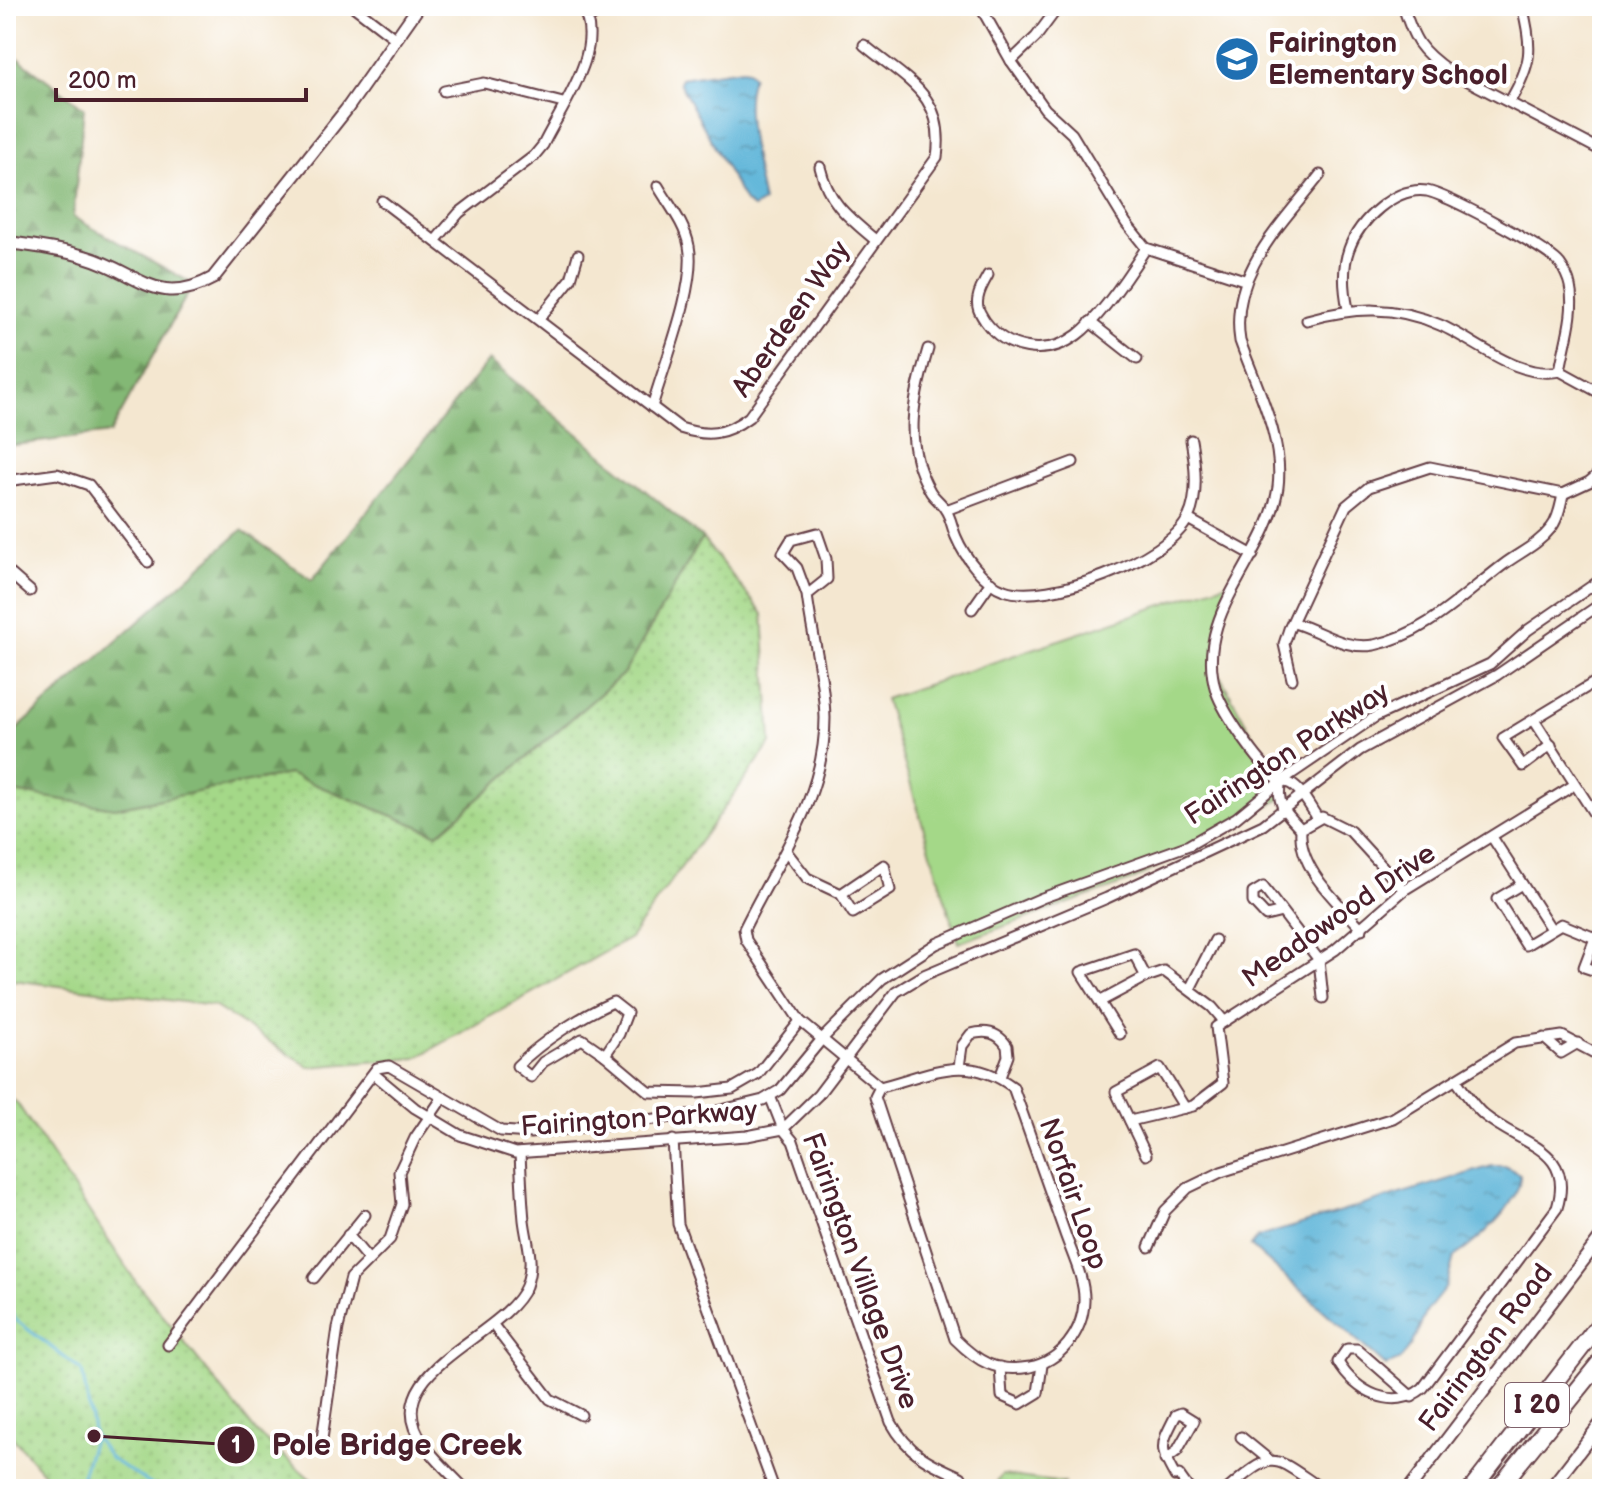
<svg xmlns="http://www.w3.org/2000/svg" width="1608" height="1495" viewBox="0 0 1608 1495" font-family="'Balsamiq Sans',sans-serif">
<style>
.grass{fill:url(#grass-dots);stroke:#777c5a;stroke-width:2}
.forest{fill:url(#forest-firs);stroke:#666c50;stroke-width:2}
.park{fill:#a4d888;stroke:#777c5a;stroke-width:2}
.water{fill:url(#water-ripples);stroke:#526a82;stroke-width:2}
.lines{fill:none;stroke-linecap:round;stroke-linejoin:round}
.stream{stroke:#5bb4d8;stroke-width:3}
.minor-casing{stroke:#643d44;stroke-width:13}
.tertiary-casing{stroke:#643d44;stroke-width:15}
.motorway-casing{stroke:#643d44;stroke-width:20}
.minor{stroke:#fff;stroke-width:9}
.tertiary{stroke:#fff;stroke-width:11}
.motorway{stroke:#fff;stroke-width:16}
.labels{text-anchor:middle;dominant-baseline:central;stroke-width:8;stroke-linejoin:round;paint-order:stroke}
.shield{fill:#fff;stroke:#80626b;stroke-width:2}
.shield-label{font-size:26px;font-weight:bold;fill:#4a1f2b}
.poi-label{font-size:28px;font-weight:bold;fill:#4a1f2b;stroke:#fff;text-anchor:start}
.street-label{font-size:28px;fill:#4a1f2b;stroke:#fff}
.leader{fill:none;stroke:#4a1f2b;stroke-width:3}
.callout-dot{fill:#4a1f2b;stroke:#fff;stroke-width:3}
.mark-label{font-size:24px;text-anchor:middle;font-weight:bold;fill:#fff}
.callout-label{font-size:30px;text-anchor:middle;font-weight:bold;fill:#4a1f2b;stroke:#fff;stroke-width:8;stroke-linejoin:round;paint-order:stroke}
</style>
<defs>
<pattern id="grass-dots" width="8" height="8" patternUnits="userSpaceOnUse" patternTransform="scale(2)"><rect width="8" height="8" fill="#a4d888"/><path d="M2 2h.1M6 6h.1" fill="none" stroke="#8fb976" stroke-width="1.8" stroke-linecap="round"/></pattern>
<pattern id="forest-firs" width="22" height="20" patternUnits="userSpaceOnUse" patternTransform="scale(2)"><rect width="22" height="20" fill="#83b874"/><path d="M5 1l3.5 6h-7zM16 11l3.5 6h-7z" fill="#6d955f"/></pattern>
<pattern id="water-ripples" width="26" height="14" patternUnits="userSpaceOnUse" patternTransform="scale(2)"><rect width="26" height="14" fill="#5bb4d8"/><path d="M2 4q2-2 4 0t4 0M15 11q2-2 4 0t4 0" fill="none" stroke="#4d92af"/></pattern>
</defs>
<rect width="100%" height="100%" fill="#fff"/>
<filter id="ink" filterUnits="userSpaceOnUse"><feTurbulence type="fractalNoise" baseFrequency=".0125" numOctaves="2"/><feDisplacementMap in="SourceGraphic" scale="16" xChannelSelector="R" yChannelSelector="G"/><feConvolveMatrix kernelMatrix="1 2 1 2 8 2 1 2 1" color-interpolation-filters="sRGB"/></filter>
<filter id="wash" filterUnits="userSpaceOnUse"><feTurbulence type="fractalNoise" baseFrequency=".006" numOctaves="4" result="noise"/><feDisplacementMap in="SourceGraphic" scale="32" xChannelSelector="R" yChannelSelector="G"/><feGaussianBlur stdDeviation="1.8" result="paint"/><feColorMatrix in="noise" values="0 0 0 0 0 0 0 0 0 0 0 0 0 0 0 0 0 1.4 0 .05"/><feComposite in="paint" operator="in"/></filter>
<g filter="url(#wash)">
<rect width="100%" height="100%" fill="#f4e7d0"/>
<g class="grass">
<polygon points="702,538 763,614 771,743 630,938 416,1058 309,1067 214,1006 6,979 6,791 115,808 289,774 438,834 624,673"/>
<polygon points="6,1095 17,1103 136,1282 257,1433 322,1489 57,1489 6,1430"/>
<polygon points="1002,1475 1064,1483 1060,1489 992,1489"/>
</g>
<g class="forest">
<polygon points="6,49 84,108 73,217 193,284 110,433 6,446 6,372 14,349 6,345"/>
<polygon points="489,360 702,538 624,673 438,834 289,774 115,808 6,791 6,739 242,530 312,580"/>
</g>
<polygon class="park" points="1230,582 1215,667 1286,796 1133,880 958,943 885,699"/>
<g class="water">
<path d="M742 69 748 70 753 76C739 105 757 170 763 202L753 208 745 202 679 82 681 78Z"/>
<path d="M1492 1166H1505L1520 1174C1522 1203 1477 1242 1454 1257L1446 1287 1427 1311 1411 1346 1399 1361 1386 1366 1251 1246 1258 1237Z"/>
</g>
<g class="lines">
<g class="stream">
<polyline points="6,1306 16,1320 82,1371 94,1436 78,1489"/>
<polyline points="94,1436 111,1459 158,1489"/>
</g>
</g>
</g>
<g filter="url(#ink)">
<g class="lines">
<g class="minor-casing">
<g id="minor">
<polyline points="353,6 396,39"/>
<polyline points="980,6 1011,61 1045,109 1072,134 1126,223 1146,248 1244,280"/>
<path d="M1403 6C1414 40 1419 50 1449 71L1602 151"/>
<polyline points="588,19 606,6"/>
<polyline points="1011,61 1036,37 1059,6"/>
<polyline points="444,91 484,83 563,103"/>
<path d="M1510 101C1532 64 1533 48 1522 6"/>
<path d="M820 167C828 202 848 217 874 239"/>
<path d="M382 201 680 428C708 437 725 435 749 417L937 157C946 95 906 80 864 45"/>
<path d="M435 241 459 213 534 156 543 145C561 107 608 47 581 6"/>
<path d="M988 275C984 282 979 291 978 298 976 308 980 313 985 321 1006 350 1046 358 1077 335 1100 318 1130 273 1146 248"/>
<path d="M1348 309C1344 290 1342 268 1349 249 1359 221 1395 186 1427 191 1447 195 1549 249 1560 264 1564 269 1569 280 1570 286 1576 313 1564 345 1560 371"/>
<polyline points="539,319 571,279 578,255"/>
<path d="M1307 320C1354 307 1394 305 1440 325 1477 341 1518 380 1560 371L1602 394"/>
<polyline points="1090,322 1137,359"/>
<path d="M928 349C914 397 902 443 930 491 933 497 941 502 945 509 951 517 952 528 956 537 964 556 984 583 1004 590 1046 606 1169 559 1188 518 1199 497 1195 462 1191 440"/>
<path d="M652 407C663 367 697 285 689 246 685 224 669 205 658 186"/>
<polyline points="6,481 57,474 89,485 148,562"/>
<polyline points="946,510 1073,462"/>
<polyline points="1188,519 1253,555"/>
<polyline points="6,570 30,591"/>
<path d="M807 595 797 568 783 553 791 540 817 533 826 559 827 579 807 595C812 636 824 676 825 718 825 798 777 861 744 929L746 940 800 1021 880 1087C931 1074 966 1052 1013 1087 1030 1135 1047 1183 1064 1231 1071 1252 1085 1279 1084 1301 1083 1333 1060 1361 1030 1367 996 1373 978 1362 955 1339L875 1097 880 1087"/>
<polyline points="972,609 991,582"/>
<path d="M1294 623C1321 631 1344 650 1374 645 1427 634 1463 595 1503 565 1520 552 1537 546 1551 528 1558 520 1561 505 1563 494"/>
<polyline points="1292,679 1284,644 1289,629 1346,506 1369,487 1430,467 1563,494 1589,482 1602,471"/>
<polyline points="1534,720 1602,826"/>
<polyline points="1551,745 1523,766 1503,738 1602,678"/>
<path d="M1281 781C1275 804 1286 813 1301 829"/>
<path d="M1317 817C1310 807 1302 790 1291 784 1287 782 1283 782 1280 780 1260 766 1224 714 1216 691 1192 613 1268 559 1278 487 1284 438 1256 386 1240 341 1229 273 1282 224 1320 175"/>
<polyline points="1492,837 1551,929"/>
<polyline points="786,851 807,878 841,894 853,913 890,890 884,865 841,894"/>
<polyline points="1522,884 1497,899 1526,945 1561,924 1595,938"/>
<polyline points="1282,912 1266,916 1253,902 1253,893 1263,887 1319,960 1323,998"/>
<path d="M1362 929C1337 901 1298 869 1301 829L1322 817 1350 831 1404 890"/>
<polyline points="1602,941 1595,938 1584,967 1602,973"/>
<polyline points="1190,989 1215,940"/>
<polyline points="1101,1001 1146,977 1164,971 1212,1007 1224,1021"/>
<path d="M613 1002 627 1013 619 1034 605 1055 582 1039 543 1062 531 1077 517 1066C542 1041 581 1016 613 1002Z"/>
<polyline points="1120,1034 1081,972 1134,954 1146,977"/>
<polyline points="1544,1038 1561,1053 1578,1043"/>
<polyline points="605,1055 649,1092 697,1093 732,1089 758,1074 800,1021"/>
<path d="M959 1067 962 1046 971 1034C986 1030 998 1032 1007 1046L1008 1056 1000 1077"/>
<polyline points="374,1074 415,1108 460,1135 515,1153 747,1136 783,1129 818,1095 896,992 924,975 1107,898 1263,825 1360,750 1497,675 1602,603"/>
<path d="M770 1096 783 1129 793 1141 891 1422C908 1453 929 1463 961 1477"/>
<polyline points="1130,1121 1193,1106 1223,1083 1216,1027 1335,950 1404,890 1574,785"/>
<polyline points="673,1140 678,1224 774,1489"/>
<polyline points="1146,1155 1116,1092 1160,1068 1185,1108"/>
<polyline points="348,1235 368,1259"/>
<polyline points="1149,1247 1165,1211 1188,1188 1221,1172 1393,1118 1515,1043 1562,1036 1602,1057"/>
<polyline points="314,1278 365,1215"/>
<polyline points="493,1325 550,1399 581,1415"/>
<polyline points="168,1345 377,1068 389,1066 501,1131 530,1133 709,1113 763,1100 780,1090 822,1039 882,979 936,944 1042,898 1189,845 1236,818 1281,781 1375,717 1490,664 1528,630 1602,579"/>
<polyline points="1000,1367 1002,1396 1020,1404 1038,1393 1042,1365"/>
<path d="M1412 1397 1357 1349H1347L1338 1362C1355 1392 1394 1412 1423 1388L1557 1208C1575 1148 1522 1146 1484 1115 1473 1106 1465 1092 1456 1080"/>
<polyline points="1241,1437 1268,1459"/>
<polyline points="322,1439 338,1328 351,1278 390,1239 402,1204 399,1172 415,1138 443,1097"/>
<path d="M1165 1460 1177 1451 1194 1421 1181 1413 1176 1415C1161 1445 1158 1446 1175 1476L1179 1475 1189 1489"/>
<path d="M465 1489C451 1474 435 1460 424 1444 372 1372 506 1337 526 1286 535 1261 527 1245 524 1220 522 1198 521 1175 520 1153"/>
<path d="M1228 1489C1275 1448 1273 1456 1322 1489"/>
</g>
</g>
<g class="tertiary-casing">
<g id="tertiary">
<path d="M6 242C32 246 61 249 86 257 138 272 157 309 213 278L346 110 419 6"/>
<polyline points="1409,1489 1602,1236"/>
<polyline points="1550,1489 1602,1422"/>
</g>
</g>
<g class="motorway-casing">
<g id="motorway">
<polyline points="1472,1489 1602,1321"/>
<polyline points="1498,1489 1602,1360"/>
</g>
</g>
<use href="#minor" class="minor"/>
<use href="#tertiary" class="tertiary"/>
<use href="#motorway" class="motorway"/>
</g>
</g>
<defs>
<g id="school-disc" transform="scale(2.3)"><circle r="9.5" fill="#1f6fb2" stroke="#fff"/><path d="M0-5L7-2L0 1L-7-2ZM-4 1L0 2.5L4 1V4Q0 6-4 4Z" fill="#fff"/></g>
</defs>
<g fill-rule="evenodd">
<use href="#school-disc" x="1237" y="59"/>
</g>
<g class="labels">
<rect class="shield" x="1505" y="1383" width="64" height="44" rx="6"/>
<g class="shield-label">
<text x="1537" y="1405">I 20</text>
</g>
<g class="poi-label">
<text x="1268" y="43">Fairington<tspan x="1268" dy="32">Elementary School</tspan></text>
</g>
<g class="street-label">
<text transform="translate(791 319) rotate(-55)">Aberdeen Way</text>
<text transform="translate(1287 754) rotate(-33)">Fairington Parkway</text>
<text transform="translate(1339 916) rotate(-35)">Meadowood Drive</text>
<text transform="translate(639 1119) rotate(-4)">Fairington Parkway</text>
<text transform="translate(1073 1194) rotate(71)">Norfair Loop</text>
<text transform="translate(860 1271) rotate(70)">Fairington Village Drive</text>
<text transform="translate(1486 1348) rotate(-53)">Fairington Road</text>
</g>
</g>
<path class="leader" d="M94 1436L236 1445"/>
<g class="callout-dot">
<circle cx="94" cy="1436" r="8"/>
<circle cx="236" cy="1445" r="20"/>
</g>
<g class="mark-label">
<text x="236" y="1453">1</text>
</g>
<g class="callout-label">
<text x="397" y="1455">Pole Bridge Creek</text>
</g>
<rect width="1608" height="1495" fill="none" stroke="#fff" stroke-width="32"/>
<path d="M56 88v12h250v-12" fill="none" stroke="#4a1f2b" stroke-width="4"/>
<text x="68" y="88" font-size="24" fill="#4a1f2b" stroke="#ffffff" stroke-width="6" paint-order="stroke">200 m</text>
</svg>
